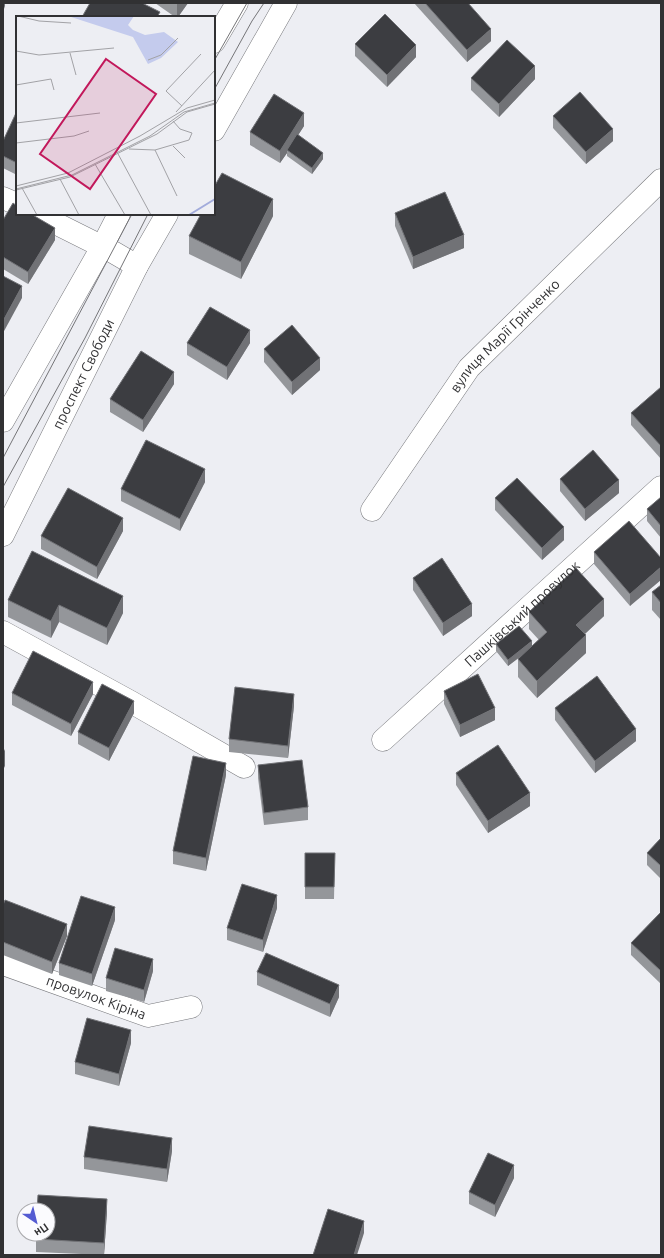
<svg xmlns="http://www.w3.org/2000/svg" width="664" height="1258" viewBox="0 0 664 1258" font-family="Ubuntu,sans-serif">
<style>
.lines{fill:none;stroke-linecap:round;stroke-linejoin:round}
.minor-casing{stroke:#78797d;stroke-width:23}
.minor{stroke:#fff;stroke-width:22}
.tram{stroke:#757578;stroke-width:1}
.wall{fill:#94969a}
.shaded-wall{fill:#717276}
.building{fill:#3c3d41;stroke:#717276}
.labels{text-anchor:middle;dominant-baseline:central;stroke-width:4;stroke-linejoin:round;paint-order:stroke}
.street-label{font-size:14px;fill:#313133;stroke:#fbfbfe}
.inset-river{fill:none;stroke:#a2abdb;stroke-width:2}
.inset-road{fill:none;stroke:#a2a2a6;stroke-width:1}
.view{fill:#c2185b;fill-opacity:0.15;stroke:#c2185b;stroke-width:2}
.inset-edge{fill:none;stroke:#313133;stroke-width:2}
</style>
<rect width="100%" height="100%" fill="#edeef3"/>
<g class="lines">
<g class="minor-casing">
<g id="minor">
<polyline points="214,42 237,3"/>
<polyline points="214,130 286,3"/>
<polyline points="3,198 17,204"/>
<polyline points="37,214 113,252 137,266"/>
<polyline points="3,421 102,247 119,214"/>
<path id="s1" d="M372 510 469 368 661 180"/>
<path id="s2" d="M3 535 137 266 167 214"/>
<polyline points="3,632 131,702 244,767"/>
<path id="s3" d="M383 740 661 487"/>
<path id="s4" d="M3 964 148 1016 191 1007"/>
</g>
</g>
<use href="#minor" class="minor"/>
<g class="tram">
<polyline points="214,61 247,3"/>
<polyline points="214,90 252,21 264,3"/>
<polyline points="3,458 132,214"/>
<polyline points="3,487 85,338 148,214"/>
</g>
</g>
<g class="wall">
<polygon points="155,3 188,3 178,17 175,17"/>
<polygon points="414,3 468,3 491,41 467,62"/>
<polygon points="355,44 416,57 387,87 355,56"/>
<polygon points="471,78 535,79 499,117 471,90"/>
<polygon points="17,113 17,175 3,168 3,141"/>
<polygon points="553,116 613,141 586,164 553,128"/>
<polygon points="304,126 298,135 323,159 312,174 287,156 287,153 280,163 250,145 250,132"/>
<polygon points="395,213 464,248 413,269 395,226"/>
<polygon points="273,216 241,279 189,254 189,236"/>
<polygon points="3,220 55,240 28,284 3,269"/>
<polygon points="187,343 250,343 227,380 187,355"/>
<polygon points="264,349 320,370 292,395 264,362"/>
<polygon points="174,384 143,432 110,412 110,399"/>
<polygon points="661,387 661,459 631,425 631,413"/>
<polygon points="560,479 619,493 585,521 560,491"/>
<polygon points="205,482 180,531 121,501 121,489"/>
<polygon points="661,497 661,538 647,521 647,509"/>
<polygon points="495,498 564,540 542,560 495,510"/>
<polygon points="123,531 97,579 41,549 41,536"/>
<polygon points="32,551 123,613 107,645 59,622 51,638 8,617 8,600"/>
<polygon points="594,552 661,558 630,606 594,564"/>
<polygon points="413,578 472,616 443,636 413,590"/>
<polygon points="661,585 661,620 652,610 652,592"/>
<polygon points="529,612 604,616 585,634 586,653 537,698 518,677 518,659 524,653 508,666 496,651 496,644 532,647 539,640 529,629"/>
<polygon points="444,691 495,720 460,737 444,704"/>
<polygon points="12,693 93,694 71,736 12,705"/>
<polygon points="294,706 288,758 229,752 229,739"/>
<polygon points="555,708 636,741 595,773 555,720"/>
<polygon points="134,713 109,761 78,744 78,732"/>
<polygon points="258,765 308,807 308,820 264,825 258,778"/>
<polygon points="456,773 530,806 488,833 456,785"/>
<polygon points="226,775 206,871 173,864 173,851"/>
<polygon points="661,838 661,879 647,865 647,853"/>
<polygon points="335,853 334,899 305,899 305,887"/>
<polygon points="3,905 67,936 52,974 3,955"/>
<polygon points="277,908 263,952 227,940 227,928"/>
<polygon points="661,912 661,984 631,955 631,943"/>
<polygon points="115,920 92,986 59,975 59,963"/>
<polygon points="153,971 144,1002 106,991 106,978"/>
<polygon points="257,972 339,997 330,1017 257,985"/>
<polygon points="131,1043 119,1086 75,1074 75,1062"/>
<polygon points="172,1151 167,1182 84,1169 84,1157"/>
<polygon points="514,1178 495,1217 469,1204 469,1192"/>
<polygon points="107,1211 104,1255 36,1252 36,1239"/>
</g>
<g class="shaded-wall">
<polygon points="3,3 5,3 5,6 3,12"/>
<polygon points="177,3 188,3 178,17 177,17"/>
<polygon points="491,29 491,41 467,62 467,50"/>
<polygon points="416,45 416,57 387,87 387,75"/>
<polygon points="535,66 535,79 499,117 499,104"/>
<polygon points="304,113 304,126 288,151 287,150 287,153 280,163 280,151"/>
<polygon points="613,129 613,141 586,164 586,152"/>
<polygon points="323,153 323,159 312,174 312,168"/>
<polygon points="273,199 273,216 241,279 241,262"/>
<polygon points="55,228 55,240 28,284 28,272"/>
<polygon points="464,235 464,248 413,269 413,257"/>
<polygon points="22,286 22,298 3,333 3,321"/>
<polygon points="250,330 250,343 227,380 227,367"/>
<polygon points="320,358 320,370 292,395 292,382"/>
<polygon points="174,372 174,384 143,432 143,420"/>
<polygon points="205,469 205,482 180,531 180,519"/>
<polygon points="619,480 619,493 585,521 585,509"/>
<polygon points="123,518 123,531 97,579 97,567"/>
<polygon points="564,527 564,540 542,560 542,548"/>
<polygon points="661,567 661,580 630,606 630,594"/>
<polygon points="123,596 123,613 107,645 107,628"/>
<polygon points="604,599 604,616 576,642 576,625"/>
<polygon points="472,604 472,616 443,636 443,623"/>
<polygon points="59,605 59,622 51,638 51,621"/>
<polygon points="586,635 586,653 537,698 537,681"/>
<polygon points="532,641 532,648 508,666 508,660"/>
<polygon points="93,682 93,694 71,736 71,724"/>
<polygon points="294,694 294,706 288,758 288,746"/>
<polygon points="134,701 134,713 109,761 109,748"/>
<polygon points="495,708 495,720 460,737 460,725"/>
<polygon points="636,729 636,741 595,773 595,761"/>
<polygon points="5,749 5,766 3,770 3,753"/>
<polygon points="226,763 226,775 206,871 206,858"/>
<polygon points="530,793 530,806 488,833 488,821"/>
<polygon points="277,895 277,908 263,952 263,940"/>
<polygon points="115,907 115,920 92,986 92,974"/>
<polygon points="67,924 67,936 52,974 52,962"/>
<polygon points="153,959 153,971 144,1002 144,990"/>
<polygon points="339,985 339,997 330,1017 330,1004"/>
<polygon points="131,1030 131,1043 119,1086 119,1074"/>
<polygon points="172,1138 172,1151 167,1182 167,1169"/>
<polygon points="514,1165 514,1178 495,1217 495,1205"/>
<polygon points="107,1199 107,1211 104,1255 104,1243"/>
<polygon points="364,1221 364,1233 357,1255 354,1255"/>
</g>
<g class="building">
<polygon points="90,3 142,3 160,12 157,17 82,17"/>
<polygon points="425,3 468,3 491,29 467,50"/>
<polygon points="385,14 416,45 387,75 355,44"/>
<polygon points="507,40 535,66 499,104 471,78"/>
<polygon points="580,92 613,129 586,152 553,116"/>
<polygon points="274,94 304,113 280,151 250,132"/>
<polygon points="16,113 17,113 17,163 3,156 3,141"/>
<polygon points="297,134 323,153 312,168 287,150"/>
<polygon points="222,173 273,199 241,262 189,236 201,214 214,214 214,187"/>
<polygon points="445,192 464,235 413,257 395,213"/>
<polygon points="13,203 17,206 17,214 31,214 55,228 28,272 3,257 3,220"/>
<polygon points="3,276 22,286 3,321"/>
<polygon points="210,307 250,330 227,367 187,343"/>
<polygon points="292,325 320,358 292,382 264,349"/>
<polygon points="141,351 174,372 143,420 110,399"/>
<polygon points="661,387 661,446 631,413"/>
<polygon points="146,440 205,469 180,519 121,489"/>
<polygon points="593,450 619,480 585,509 560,479"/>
<polygon points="517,478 564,527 542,548 495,498"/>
<polygon points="68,488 123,518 97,567 41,536"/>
<polygon points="661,497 661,526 647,509"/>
<polygon points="629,521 661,558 661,567 630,594 594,552"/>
<polygon points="32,551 123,596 107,628 59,605 51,621 8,600"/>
<polygon points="442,558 472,604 443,623 413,578"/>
<polygon points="576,568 604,599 576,625 586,635 537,681 518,659 547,632 529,612"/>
<polygon points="661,585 661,603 652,592"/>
<polygon points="519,626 532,641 508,660 496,644"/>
<polygon points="33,651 93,682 71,724 12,693"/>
<polygon points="478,674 495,708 460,725 444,691"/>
<polygon points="597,676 636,729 595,761 555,708"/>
<polygon points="102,684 134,701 109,748 78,732"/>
<polygon points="235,687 294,694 288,746 229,739"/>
<polygon points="498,745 530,793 488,821 456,773"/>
<polygon points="193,756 226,763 206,858 173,851"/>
<polygon points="302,760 308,807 264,813 258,765"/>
<polygon points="661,838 661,866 647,853"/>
<polygon points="305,853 335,853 334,887 305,887"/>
<polygon points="242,884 277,895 263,940 227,928"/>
<polygon points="81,896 115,907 92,974 59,963"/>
<polygon points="5,900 67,924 52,962 3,942 3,905"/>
<polygon points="661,912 661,971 631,943"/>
<polygon points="115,948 153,959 144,990 106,978"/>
<polygon points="266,953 339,985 330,1004 257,972"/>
<polygon points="87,1018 131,1030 119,1074 75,1062"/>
<polygon points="89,1126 172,1138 167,1169 84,1157"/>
<polygon points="488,1153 514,1165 495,1205 469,1192"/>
<polygon points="38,1195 107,1199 104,1243 36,1239 36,1234 48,1234 48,1210 37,1210"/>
<polygon points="328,1209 364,1221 354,1255 313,1255"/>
</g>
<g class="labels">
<g class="street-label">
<text stroke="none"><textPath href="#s1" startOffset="220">вулиця Марії Грінченко</textPath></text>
<text stroke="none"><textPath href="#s2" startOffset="180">проспект Свободи</textPath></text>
<text stroke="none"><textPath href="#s3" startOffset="188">Пашківський провулок</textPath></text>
<text stroke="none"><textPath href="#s4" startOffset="99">провулок Кіріна</textPath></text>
</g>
</g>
<g transform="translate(16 16)">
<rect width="199" height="199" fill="#edeef3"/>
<path d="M52 0H118L112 9 117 14 129 19 148 16 162 26 145 42 132 48 117 21Z" fill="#c4cbed"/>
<path class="inset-river" d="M173 199 199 183"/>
<path class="inset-road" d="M2 0 23 5 55 7M0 35 23 39 98 32M54 37 60 59M132 44 145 39 162 22M0 69 35 63 38 74M166 90 150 75 185 38M160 96 199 54M0 107 84 97M0 127 58 120 73 115M157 130 169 142M113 133 139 134 173 124 176 117 164 113 157 105M139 134 161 180M101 136 135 199M79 148 109 199M44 163 63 199M0 170 52 157 124 120 171 92 199 84M6 172 21 199M0 173 56 159 134 120 168 96 199 87M0 174 54 161 141 118 171 96 199 88"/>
<path class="view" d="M90 43 140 78 74 173 24 138Z"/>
<rect width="199" height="199" class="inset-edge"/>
</g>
<rect width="664" height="1258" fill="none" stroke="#313133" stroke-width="8"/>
<g transform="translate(36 1222) rotate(145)"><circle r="19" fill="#fbfbfe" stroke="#aaaaad"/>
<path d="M0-3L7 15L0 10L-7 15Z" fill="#545bd2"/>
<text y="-6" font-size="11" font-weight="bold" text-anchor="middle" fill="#313133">Пн</text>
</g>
</svg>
